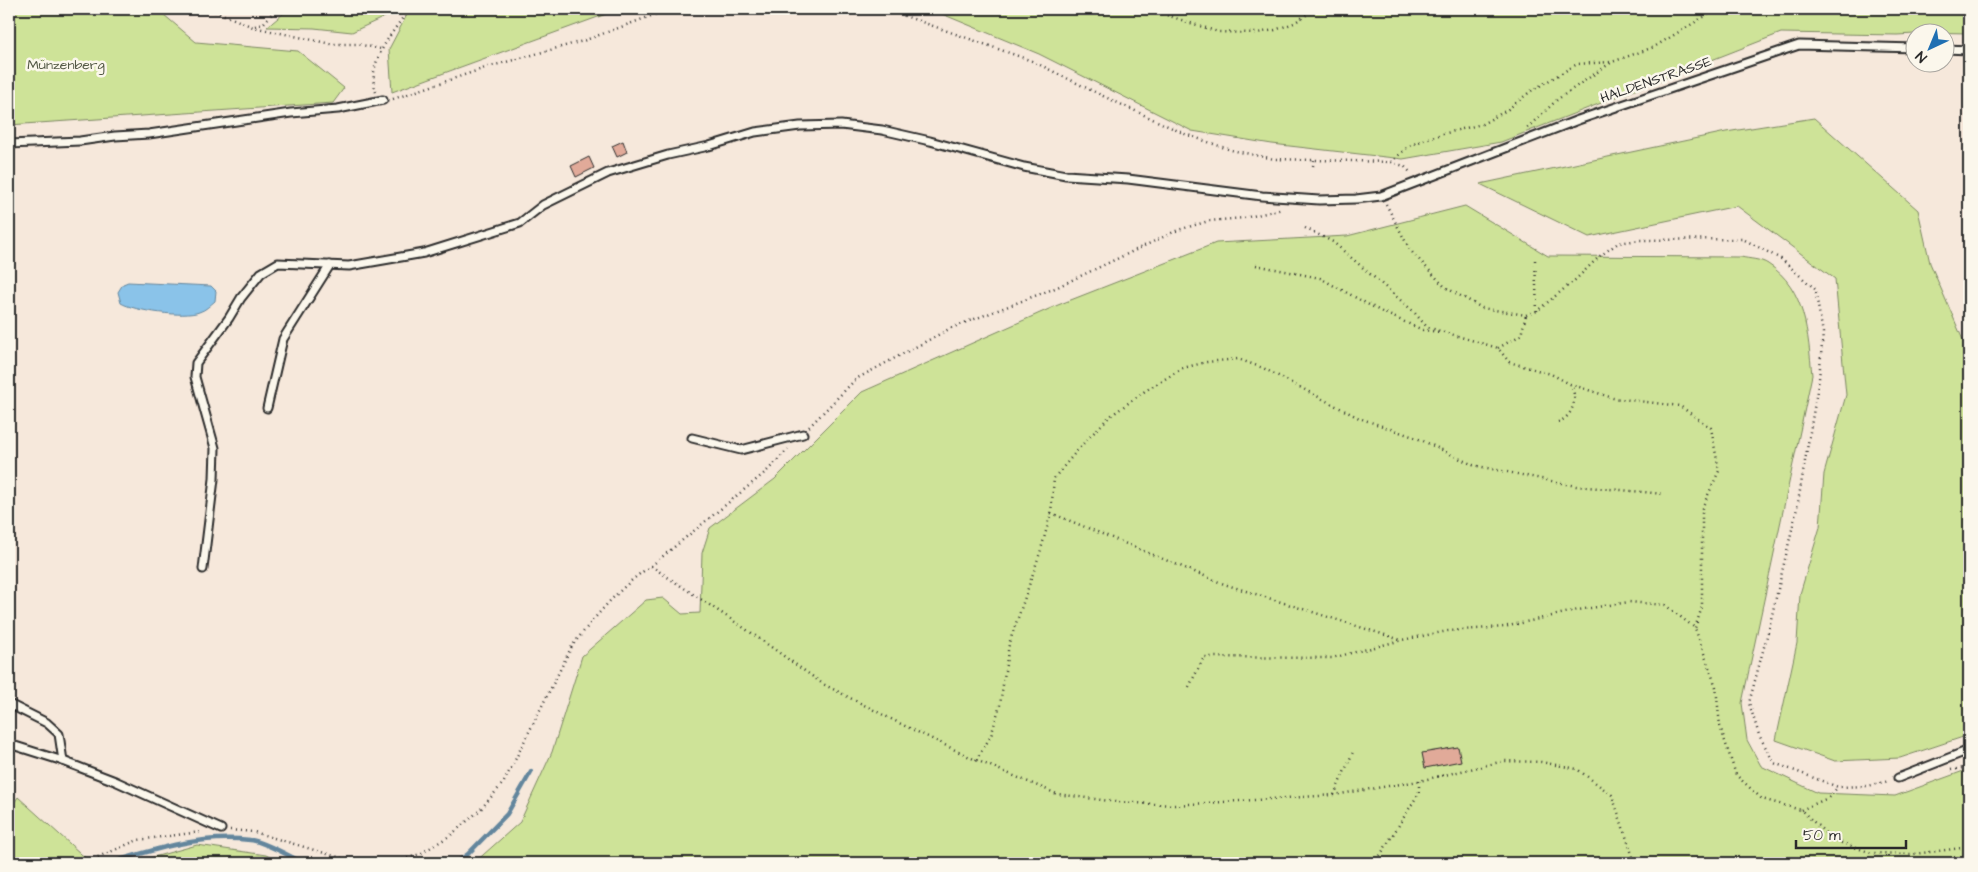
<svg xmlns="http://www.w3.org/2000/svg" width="1978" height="872" viewBox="0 0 1978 872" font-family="'Architects Daughter',sans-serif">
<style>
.green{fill:#cee398;stroke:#7c8762}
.water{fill:#8ac3e9;stroke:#64869d}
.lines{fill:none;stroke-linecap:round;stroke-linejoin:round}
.stream{stroke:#64869d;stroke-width:4.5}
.building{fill:#e1aa99;stroke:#2b2b2b}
.lane-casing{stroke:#2b2b2b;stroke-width:11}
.path{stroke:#2b2b2b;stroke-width:2.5;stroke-dasharray:1 4;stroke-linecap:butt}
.lane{stroke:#fbf7ec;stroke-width:7}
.labels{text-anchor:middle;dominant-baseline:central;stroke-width:5;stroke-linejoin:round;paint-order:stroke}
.park-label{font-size:14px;fill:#545946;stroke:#fbf7ec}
.street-label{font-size:14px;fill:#2b2b2b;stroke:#fbf7ec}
</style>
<rect width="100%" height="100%" fill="#f6e8db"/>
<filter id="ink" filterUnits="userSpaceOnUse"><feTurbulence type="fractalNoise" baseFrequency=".02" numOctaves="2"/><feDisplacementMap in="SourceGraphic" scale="10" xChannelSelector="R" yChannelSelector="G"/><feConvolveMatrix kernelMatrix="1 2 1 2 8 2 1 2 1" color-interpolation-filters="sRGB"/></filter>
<g filter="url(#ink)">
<g class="green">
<polygon points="9,9 157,9 196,42 298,51 344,88 333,103 9,125"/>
<polygon points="289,9 402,9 352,32 314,28 267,27"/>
<polygon points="410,9 620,9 392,92 389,49"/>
<polygon points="930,9 1969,9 1969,33 1916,32 1915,34 1897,35 1781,33 1501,142 1403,159 1272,144 1192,131 1039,54"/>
<polygon points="1814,118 1918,210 1930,263 1969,354 1969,735 1900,758 1835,761 1776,740 1797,643 1800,594 1820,527 1824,474 1846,395 1835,279 1737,206 1589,237 1480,184 1726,132"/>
<path d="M1465 206 1548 256 1741 257C1749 259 1761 259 1768 264 1806 288 1808 335 1812 375L1742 703 1747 740 1761 766 1818 793 1895 796 1969 769V863H474L520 822 552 752 582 656 646 600 663 598 682 614 700 613 702 553 710 528 775 479 862 392 1058 305 1216 243 1347 236Z"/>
<polygon points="18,797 91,863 9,863 9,811"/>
<polygon points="197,845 266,855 281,863 132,863"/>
</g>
<path class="water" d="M128 282 211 286 216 291 215 301C210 305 206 310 199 312 185 318 134 311 121 303L118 292 123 284Z"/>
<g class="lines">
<g class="stream">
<path d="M110 863C155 849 202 834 250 840 262 841 292 857 303 863"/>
<polyline points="456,863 468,854 507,814 531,772"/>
</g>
</g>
<g class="building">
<polygon points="623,141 627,152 617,157 612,146"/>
<polygon points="589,157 594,168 576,177 571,166"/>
<polygon points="1458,747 1461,761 1425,768 1422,753"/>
</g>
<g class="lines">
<g class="lane-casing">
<g id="lane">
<polyline points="1946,49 1969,50"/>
<polyline points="9,144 80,141 115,136 149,134 291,113 338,109 383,100"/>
<polyline points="267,408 283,339 330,265"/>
<polyline points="692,438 741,450 803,434"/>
<polyline points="203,569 214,479 215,448 195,377 196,363 229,318 241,298 261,273 278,263 349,266 424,253 520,223 543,205 608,173 668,155 709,146 755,132 800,126 841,125 882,130 930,141 1024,167 1066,175 1128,179 1262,196 1319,200 1356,199 1381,196 1578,120 1799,45 1916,48"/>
<polyline points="9,704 47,723 59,734 63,761"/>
<polyline points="9,744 63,761 115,781 221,829"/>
<polyline points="1898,778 1969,750"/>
</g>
</g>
<g class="path">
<polyline points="210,9 253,27 331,44 357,44 381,49"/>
<polyline points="885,9 1032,61 1103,96 1185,134 1231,150 1274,159 1391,162 1404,166 1411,173"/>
<polyline points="1148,9 1218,32 1257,33 1275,30 1294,23 1315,9"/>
<polyline points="1171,16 1186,9"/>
<polyline points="255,26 263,24 276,9"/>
<path d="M376 92C365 63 394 31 409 9"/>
<polyline points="393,99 488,67 583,41 670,9"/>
<polyline points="1527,128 1558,99 1612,62 1654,47 1717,9"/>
<polyline points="1391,162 1409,146 1431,137 1482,124 1507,110 1531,91 1577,64 1611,62"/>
<polyline points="1313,166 1314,160"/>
<polyline points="1386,204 1410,250 1445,287 1482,308 1526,315 1537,311 1575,280 1600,256 1618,243 1640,240 1743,239 1781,259 1815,289 1823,333 1819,379 1797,508 1768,632 1749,703 1759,735 1774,763 1838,787 1868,786 1889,781"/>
<polyline points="1305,228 1333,242 1413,311 1427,327 1498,348 1509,362 1551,374 1570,384 1613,398 1680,406 1711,428 1719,471 1702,508 1702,607 1695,628"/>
<polyline points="1535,260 1537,311"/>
<polyline points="1256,265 1320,278 1382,312 1423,330 1440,332"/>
<polyline points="1498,348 1521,335 1526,315"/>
<path d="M1558 422C1573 417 1578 398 1571 385"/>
<polyline points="809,427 856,379 951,328 1053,289 1178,230 1209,221 1244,218 1283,209"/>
<polyline points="1051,513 1224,584 1401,640"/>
<polyline points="651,566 750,632 823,684 901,724 976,760 1057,794 1117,802 1175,805 1334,795 1419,781 1504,761 1541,762 1577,769 1612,795 1635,863"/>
<polyline points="1189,687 1204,657 1332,658 1402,640 1448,631 1504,627 1578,610 1629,602 1665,605 1695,628 1716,687 1720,726 1736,775 1762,799 1801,810 1833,840 1872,853 1914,854 1969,847"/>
<polyline points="976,760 991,736 1000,705 1009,644 1040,553 1051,513 1054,478 1081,446 1109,417 1145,391 1183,368 1207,362 1238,359 1263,368 1359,418 1417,438 1473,465 1576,486 1665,494"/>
<polyline points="1951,770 1969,767"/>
<polyline points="1334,795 1353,752"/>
<polyline points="1801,810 1828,798 1838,787"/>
<polyline points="230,830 254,832 358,863"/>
<polyline points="84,863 138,840 200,832"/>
<path d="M393 863 420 854 451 835 480 810 504 782 572 646C595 617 620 586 651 566L767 471 788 449"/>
<polyline points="1373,863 1379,857 1419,793 1419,781"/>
</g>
<use href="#lane" class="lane"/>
</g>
</g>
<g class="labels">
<g class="park-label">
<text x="66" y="65">Münzenberg</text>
</g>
<g class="street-label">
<text transform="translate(1656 80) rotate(-19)">HALDENSTRASSE</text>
</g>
</g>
<rect width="1978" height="872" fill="none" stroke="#fbf7ec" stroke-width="30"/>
<rect x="15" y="15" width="1948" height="842" fill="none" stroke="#2b2b2b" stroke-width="2" filter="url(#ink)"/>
<g transform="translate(1930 48) rotate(224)"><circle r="24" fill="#fbf7ec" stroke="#a8a59f"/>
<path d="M0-4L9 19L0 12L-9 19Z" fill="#1f6fb2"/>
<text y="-8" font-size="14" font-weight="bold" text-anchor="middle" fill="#2b2b2b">N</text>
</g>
<path d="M1796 840v8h110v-8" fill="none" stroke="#2b2b2b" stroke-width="2.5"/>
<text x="1803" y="840" font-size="15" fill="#2b2b2b" stroke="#fbf7ec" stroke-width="4" paint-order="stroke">50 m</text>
</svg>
